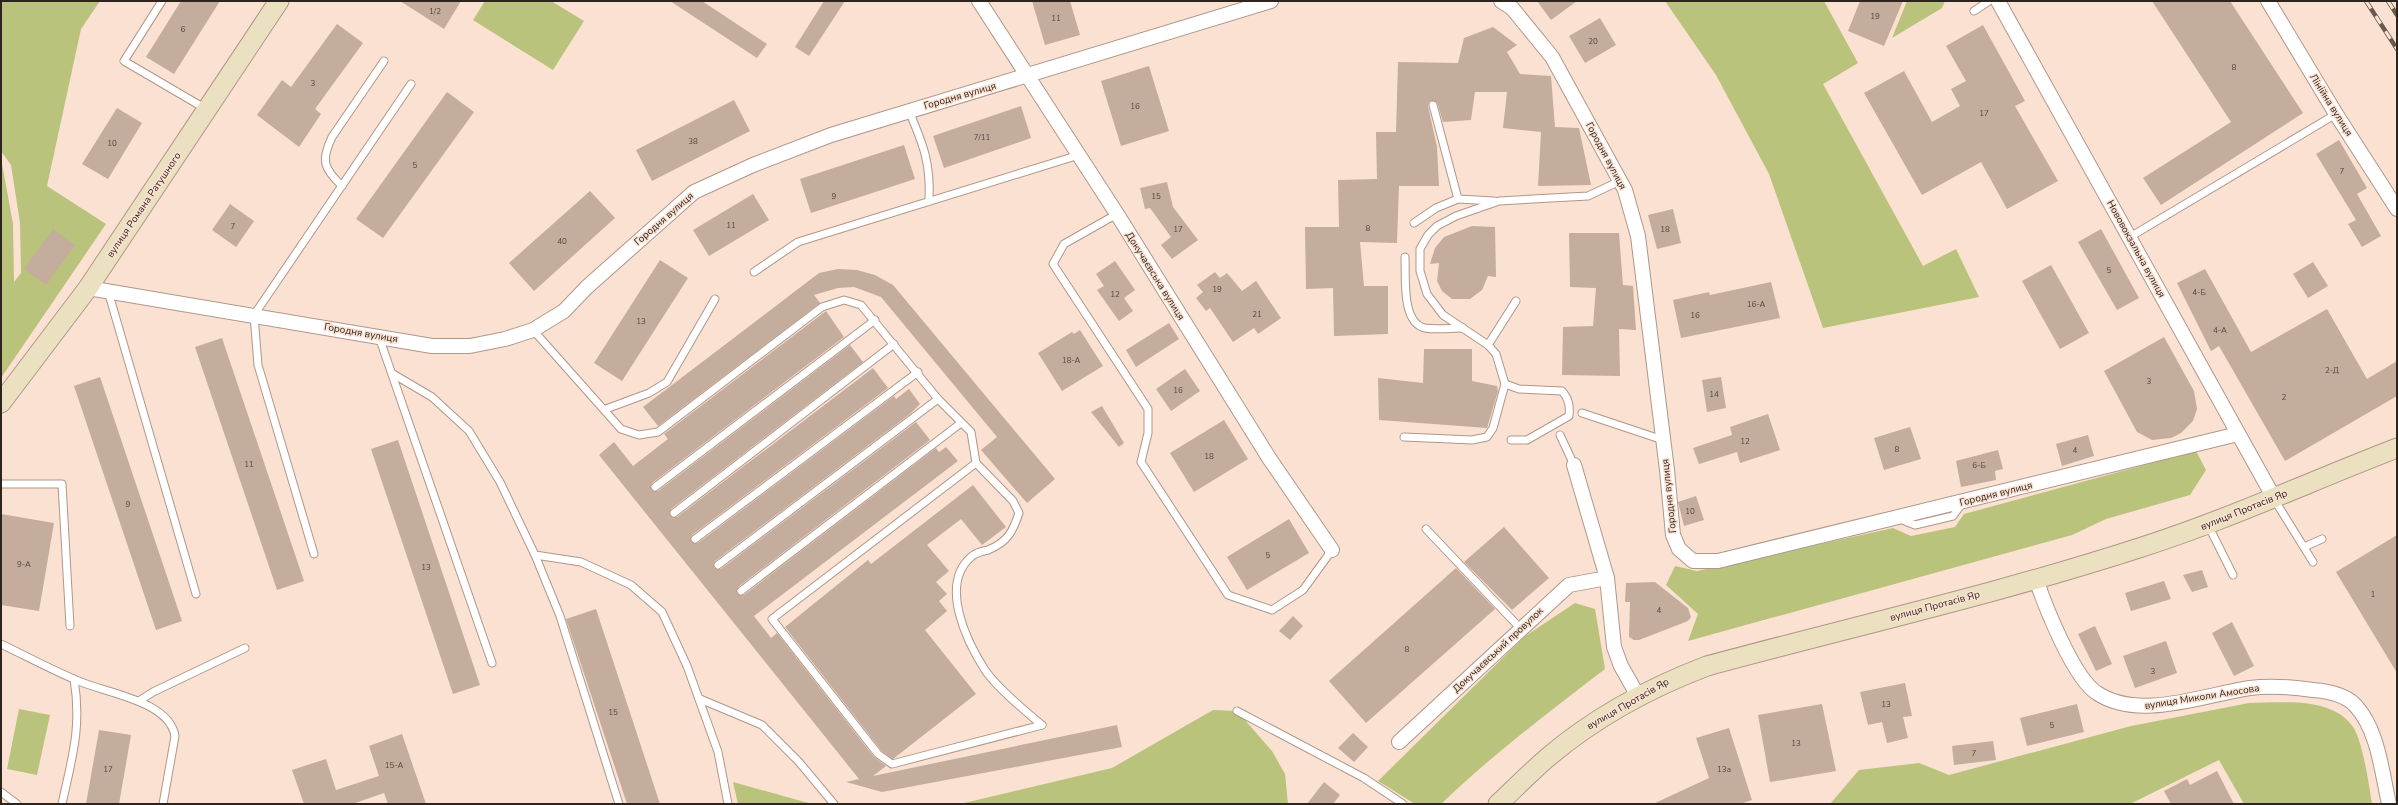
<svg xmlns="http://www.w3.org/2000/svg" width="2398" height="805" viewBox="0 0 2398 805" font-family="'Nunito Sans',sans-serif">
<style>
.green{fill:#bac37b}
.building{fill:#c4ad9d}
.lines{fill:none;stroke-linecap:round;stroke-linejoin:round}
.lane-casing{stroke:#af9789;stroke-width:9}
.street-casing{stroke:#af9789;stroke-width:16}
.secondary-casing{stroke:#af9789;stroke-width:21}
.lane{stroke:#fff;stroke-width:7}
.street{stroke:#fff;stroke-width:14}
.secondary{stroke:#ebe0c0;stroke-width:19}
.rail-casing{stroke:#675950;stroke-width:4.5}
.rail{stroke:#fbe1d1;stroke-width:3;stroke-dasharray:9;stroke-linecap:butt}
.labels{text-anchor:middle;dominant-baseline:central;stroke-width:3;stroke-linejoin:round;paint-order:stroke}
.number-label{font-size:8px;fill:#53463e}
.street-label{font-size:10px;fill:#2d241e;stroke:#fbe1d1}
</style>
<rect width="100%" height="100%" fill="#fbe1d1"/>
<g class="green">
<polygon points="1,1 100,1 81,29 47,186 106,224 1,378 1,158 13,224 14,282 21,273 20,223 11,165 1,151"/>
<polygon points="485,1 551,1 584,21 553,70 473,20"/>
<polygon points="1665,1 1824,1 1858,63 1823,84 1923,266 1956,249 1979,297 1823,328 1769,174 1716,75"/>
<polygon points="1907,1 1945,1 1942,8 1892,38"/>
<polygon points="2196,451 2206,470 2190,495 2106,519 2072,535 1688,641 1698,614 1666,585 1675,566 1697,571 1893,528 1911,536 1955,527 1964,514"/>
<path d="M1575 603 1595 609 1605 669C1549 712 1492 755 1441 804H1415L1378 781 1524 637Z"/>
<path d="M2249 703C2281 703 2332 696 2353 727 2363 742 2369 785 2372 804H2244L2219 760 2130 804H1830L1859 770 1919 763 1949 775 2131 726Z"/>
<polygon points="19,709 50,715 37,775 7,769"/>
<polygon points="1213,710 1237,711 1272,751 1285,774 1288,804 960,804 1112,768"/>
<polygon points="733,782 812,804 738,804"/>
</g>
<g class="building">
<polygon points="181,1 220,1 174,74 146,57"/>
<polygon points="400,1 461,1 444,29"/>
<polygon points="670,1 702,1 767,44 757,58"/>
<polygon points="824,1 845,1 809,56 795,47"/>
<polygon points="1032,1 1070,1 1080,35 1045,45"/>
<polygon points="1537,1 1577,1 1551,20"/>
<polygon points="1860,1 1903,1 1884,46 1848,31"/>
<polygon points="2152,1 2230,1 2303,113 2161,205 2143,178 2231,122"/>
<polygon points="1600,18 1616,45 1585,63 1569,36"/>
<polygon points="337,24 363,43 315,109 321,114 299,147 257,115 282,80 291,87"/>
<polygon points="1983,25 2025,101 2015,106 2058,181 2007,209 1981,162 1922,195 1864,93 1904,71 1932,122 1960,106 1951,89 1966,81 1946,46"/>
<polygon points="1493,27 1517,45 1507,52 1520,74 1551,76 1555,127 1579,128 1591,185 1538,186 1541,132 1503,128 1507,92 1475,92 1471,120 1443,122 1437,102 1430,101 1428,106 1437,147 1439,186 1399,186 1397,243 1360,242 1364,286 1388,286 1388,334 1334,336 1333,288 1306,289 1305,227 1339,227 1338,180 1377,179 1376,132 1396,132 1398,62 1458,63 1464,38"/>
<polygon points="1149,66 1169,131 1121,146 1101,81"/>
<polygon points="447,92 474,112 383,238 356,219"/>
<polygon points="734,100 750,131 652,181 636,150"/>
<polygon points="1021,106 1031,138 944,168 933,136"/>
<polygon points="117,108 142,123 108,179 82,164"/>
<polygon points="2339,140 2367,188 2357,194 2381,236 2362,247 2348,224 2356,220 2316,154"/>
<polygon points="904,145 915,179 811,213 800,179"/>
<polygon points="1167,182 1173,207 1198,240 1172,259 1161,245 1171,237 1150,208 1145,209 1140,188"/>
<polygon points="590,191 615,218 534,291 509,263"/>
<polygon points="753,194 769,220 709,256 693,230"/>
<polygon points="230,204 254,221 236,247 212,230"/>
<polygon points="1673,209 1681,243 1657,249 1648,215"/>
<polygon points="1472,226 1495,227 1496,277 1488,276 1482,290 1470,299 1452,299 1442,291 1437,281 1439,263 1430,264 1435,248 1444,237"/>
<polygon points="53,229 75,245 46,285 24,269"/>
<polygon points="2101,229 2139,298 2117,310 2078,242"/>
<polygon points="1569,233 1619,233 1623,285 1633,286 1636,330 1619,329 1620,376 1562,375 1563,327 1593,326 1596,288 1570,287"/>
<polygon points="660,260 688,278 622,381 594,363"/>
<polygon points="1115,261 1135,290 1124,298 1133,311 1119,321 1097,290 1104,286 1096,274"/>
<polygon points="2313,262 2328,286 2308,298 2293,274"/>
<polygon points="2051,265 2089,333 2060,349 2022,281"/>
<polygon points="838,269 857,270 875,275 893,285 1055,479 1027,503 981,450 997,437 881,297 854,287 838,288 814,295 820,303 658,426 643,407 819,273"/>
<polygon points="2205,269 2251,352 2327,309 2367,379 2397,361 2397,396 2285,461 2219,346 2211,351 2177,283"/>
<polygon points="1215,272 1220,278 1227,273 1242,291 1256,281 1281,318 1258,334 1254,328 1233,342 1210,308 1206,311 1196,298 1203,292 1197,285"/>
<polygon points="1771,282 1780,318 1681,338 1673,300 1709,292 1710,295"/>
<polygon points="826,311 844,337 652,483 651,490 658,491 850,345 863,362 671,509 670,516 677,517 873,368 888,388 692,535 691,542 698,543 894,396 896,399 909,389 920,404 910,414 715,561 714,568 721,569 916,422 930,440 738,587 737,594 744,595 936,448 939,452 946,447 958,461 754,616 771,638 777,633 874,757 886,766 873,776 1117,725 1122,747 882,792 846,782 859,779 599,455 614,442 633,466 668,439 664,434"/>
<polygon points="1169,323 1179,339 1136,367 1126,350"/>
<polygon points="1080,330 1103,366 1062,391 1038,353 1072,332 1074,334"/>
<polygon points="2164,337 2194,391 2197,409 2193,421 2181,433 2171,438 2152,440 2137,432 2104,371"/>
<polygon points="222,338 304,581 277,590 195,347"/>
<polygon points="1424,349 1472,349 1472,381 1497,386 1498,391 1487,428 1379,420 1378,378 1423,383"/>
<polygon points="1185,369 1200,391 1171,411 1156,389"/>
<polygon points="100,377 182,621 156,630 74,386"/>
<polygon points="1721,377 1726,408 1707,412 1702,380"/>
<polygon points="1102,406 1124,443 1119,447 1091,412"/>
<polygon points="1768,414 1780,450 1740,463 1737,452 1699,464 1693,448 1732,435 1730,427"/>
<polygon points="1224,420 1248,459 1194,492 1170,453"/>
<polygon points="1910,427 1921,459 1884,470 1874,438"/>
<polygon points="2088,435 2094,456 2062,466 2056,444"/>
<polygon points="398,440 480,685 453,694 371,449"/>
<polygon points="1998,450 2003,469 1995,471 1996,480 1961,487 1956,461"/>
<polygon points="973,485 1006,527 982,545 961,519 927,545 949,571 936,582 947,594 939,601 947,611 925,630 976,694 893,759 881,750 785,627 868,560 871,564"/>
<polygon points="1696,496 1704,520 1684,526 1678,502"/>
<polygon points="1,514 54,523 39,611 1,605"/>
<polygon points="1289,519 1309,553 1247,590 1227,557"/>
<polygon points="1504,527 1549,578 1512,610 1464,562"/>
<polygon points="2397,535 2397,673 2336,572"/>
<polygon points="1456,568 1495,609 1366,723 1329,681"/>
<polygon points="2202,570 2208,587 2192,592 2183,575"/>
<polygon points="2164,581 2171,599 2131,611 2125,593"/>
<polygon points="1655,582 1688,608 1691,617 1688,621 1639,640 1634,640 1629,637 1630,602 1625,602 1626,583"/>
<polygon points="596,609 660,804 627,804 566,619"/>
<polygon points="1293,616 1303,626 1290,640 1279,631"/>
<polygon points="2232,622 2254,666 2234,676 2212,633"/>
<polygon points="2095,626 2112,664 2096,671 2078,634"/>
<polygon points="2166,641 2177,673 2135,688 2123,656"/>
<polygon points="1905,683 1912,716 1903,717 1908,738 1887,743 1882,722 1868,725 1860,692"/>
<polygon points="1822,704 1836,771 1770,782 1758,715"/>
<polygon points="2077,704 2084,732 2027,746 2020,718"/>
<polygon points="1729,728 1752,800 1740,804 1653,804 1709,778 1696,738"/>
<polygon points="99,730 131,735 119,804 86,804"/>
<polygon points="1353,733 1368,747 1354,762 1338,748"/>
<polygon points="402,734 426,804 388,804 384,793 352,804 304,804 292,770 326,759 336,790 379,776 369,746"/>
<polygon points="1993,741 1996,760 1954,765 1952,746"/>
<polygon points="2217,771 2234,804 2171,804 2164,791 2187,779 2190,785"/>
<polygon points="1324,782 1340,795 1333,804 1307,804"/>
</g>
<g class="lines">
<g class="lane-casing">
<g id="lane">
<polyline points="162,1 124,61 206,109"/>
<polyline points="1974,11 1989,1"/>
<polyline points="1433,105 1458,199 1494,201"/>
<path d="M909 111C923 144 931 163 929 201"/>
<path d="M342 186C323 168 321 160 332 137L384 61"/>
<polyline points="1117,214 1064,244 1053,264 1148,409 1148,433 1141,462 1228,595 1272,610 1303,590 1332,550"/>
<polyline points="1414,223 1436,208 1458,199"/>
<polyline points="2130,237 2336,114"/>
<path d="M1405 257C1406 276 1401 323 1425 328 1437 330 1451 328 1463 328"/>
<polyline points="754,272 798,242 1079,155"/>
<polyline points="108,291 196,594"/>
<path d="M533 330 621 429 639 435 658 432 822 307 844 300 861 305 938 399 971 432 976 463 1013 501 1019 513C1013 531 1008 542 988 550 983 551 975 553 971 557 939 585 967 642 985 670 997 688 1025 711 1042 725"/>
<polyline points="379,337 492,663"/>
<polyline points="1488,345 1516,301"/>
<polyline points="393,374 432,397 469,431 500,482 535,555 581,562 631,585 662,612 687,666 718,752 728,804"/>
<path d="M1505 384 1519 389 1562 391C1569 399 1570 406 1569 416L1527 440H1511"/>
<polyline points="606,409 649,393 667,382 715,299"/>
<polyline points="1582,413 1663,440"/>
<polyline points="1560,435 1574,465"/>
<polyline points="1404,437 1472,440 1487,437 1493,428 1505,384 1496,354 1488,345 1443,315 1427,294 1420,271 1420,249 1428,235 1437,226 1456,216 1499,201 1588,196 1620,181"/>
<polyline points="976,463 772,619 878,754 892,764 1042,725"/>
<polyline points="1,484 62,484 70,626"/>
<polyline points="655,487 875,320"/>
<polyline points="2274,499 2313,562"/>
<polyline points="674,513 894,344"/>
<polyline points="1900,519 1915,525 1953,516 1963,502"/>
<polyline points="2208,525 2233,575"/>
<polyline points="1426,529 1521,629"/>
<polyline points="695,539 918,372"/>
<polyline points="2304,547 2322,539"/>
<polyline points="314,554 258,365 254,315 411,84"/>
<polyline points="535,555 560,616 619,804"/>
<polyline points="718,565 938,399"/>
<polyline points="741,591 961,423"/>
<path d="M1 644C26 656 50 669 76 680 104 693 169 700 175 736L163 804"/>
<polyline points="700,699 762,725 799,762 834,804"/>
<polyline points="139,701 153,692 245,648"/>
<polyline points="1237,711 1364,778 1403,804"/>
<polyline points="1,792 17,804"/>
<path d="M62 804C72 758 82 727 74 679"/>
</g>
</g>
<g class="street-casing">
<g id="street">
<polyline points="979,1 1117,214 1269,458 1332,550"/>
<polyline points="1501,1 1512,8 1552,57 1625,190 1638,236 1667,470 1673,535 1679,549 1693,561 1718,561 2238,434"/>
<polyline points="1998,1 2274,498"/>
<polyline points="2268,1 2336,114 2397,209"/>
<polyline points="88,288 432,346 470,346 505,339 533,330 564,311 587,287 694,192 753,165 831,135 1271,1"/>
<polyline points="1574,465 1607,578 1614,647 1621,666 1638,696"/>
<path d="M2036 579C2045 606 2074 679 2097 693 2139 721 2203 695 2250 688 2271 685 2292 687 2313 690 2327 691 2344 694 2355 705 2378 729 2382 773 2389 804"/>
<polyline points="1399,742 1569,585 1607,578"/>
</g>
</g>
<g class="secondary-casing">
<g id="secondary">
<polyline points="1,403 88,288 279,1"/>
<path d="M1498 804C1514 789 1530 773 1547 758 1594 718 1649 688 1707 666 1851 627 1997 594 2139 548 2227 520 2311 481 2397 448"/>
</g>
</g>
<use href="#lane" class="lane"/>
<use href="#street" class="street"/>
<use href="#secondary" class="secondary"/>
<g class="rail-casing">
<g id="rail">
<polyline points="2366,1 2397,49"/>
<polyline points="2388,1 2397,15"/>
</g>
</g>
<use href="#rail" class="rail"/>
</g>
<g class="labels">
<g class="number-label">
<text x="435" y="11">1/2</text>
<text x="1875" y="16">19</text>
<text x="1056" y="18">11</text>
<text x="183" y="29">6</text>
<text x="1593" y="41">20</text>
<text x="2234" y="67">8</text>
<text x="313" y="83">3</text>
<text x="1135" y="106">16</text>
<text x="1984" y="113">17</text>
<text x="982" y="137">7/11</text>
<text x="693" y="141">38</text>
<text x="112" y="143">10</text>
<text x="415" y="165">5</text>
<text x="2342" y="171">7</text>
<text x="834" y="196">9</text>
<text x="1156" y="196">15</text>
<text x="731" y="225">11</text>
<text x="233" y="226">7</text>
<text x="1368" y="228">8</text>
<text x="1178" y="229">17</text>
<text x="1665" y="229">18</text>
<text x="562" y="241">40</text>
<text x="2109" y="270">5</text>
<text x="1217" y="289">19</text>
<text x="2199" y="292">4-Б</text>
<text x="1115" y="294">12</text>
<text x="1756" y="304">16-А</text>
<text x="1257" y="314">21</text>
<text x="1695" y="315">16</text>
<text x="641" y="321">13</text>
<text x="2220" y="330">4-А</text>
<text x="1071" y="360">18-А</text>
<text x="2332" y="370">2-Д</text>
<text x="2149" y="381">3</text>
<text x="1178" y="390">16</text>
<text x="1714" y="394">14</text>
<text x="2284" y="397">2</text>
<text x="1745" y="441">12</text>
<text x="1897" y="449">8</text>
<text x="2075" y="450">4</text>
<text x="1209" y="456">18</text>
<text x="249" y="464">11</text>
<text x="1979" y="465">6-Б</text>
<text x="128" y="504">9</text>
<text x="1690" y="511">10</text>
<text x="1268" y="555">5</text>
<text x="24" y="564">9-А</text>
<text x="426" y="567">13</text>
<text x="2373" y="594">1</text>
<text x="1659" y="610">4</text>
<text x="1407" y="649">8</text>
<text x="2153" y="671">3</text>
<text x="1886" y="704">13</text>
<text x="613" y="712">15</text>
<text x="2052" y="725">5</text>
<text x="1796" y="743">13</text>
<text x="1974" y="753">7</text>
<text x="394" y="765">15-А</text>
<text x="108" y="769">17</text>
<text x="1724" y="769">13а</text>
</g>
<g class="street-label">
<text transform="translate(960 96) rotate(-16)">Городня вулиця</text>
<text transform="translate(2331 105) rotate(58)">Лінійна вулиця</text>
<text transform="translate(1606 156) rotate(62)">Городня вулиця</text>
<text transform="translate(144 205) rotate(-56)">вулиця Романа Ратушного</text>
<text transform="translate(664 219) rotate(-41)">Городня вулиця</text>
<text transform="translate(2136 249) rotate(61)">Нововокзальна вулиця</text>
<text transform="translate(1155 276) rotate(58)">Докучаєвська вулиця</text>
<text transform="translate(361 333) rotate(10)">Городня вулиця</text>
<text transform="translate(1996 494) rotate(-14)">Городня вулиця</text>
<text transform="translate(1669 496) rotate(-96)">Городня вулиця</text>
<text transform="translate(2244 510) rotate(-22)">вулиця Протасів Яр</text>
<text transform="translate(1935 606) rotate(-15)">вулиця Протасів Яр</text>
<text transform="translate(1498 650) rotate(-43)">Докучаєвський провулок</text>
<text transform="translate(2202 697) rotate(-9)">вулиця Миколи Амосова</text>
<text transform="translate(1628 704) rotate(-30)">вулиця Протасів Яр</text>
</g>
</g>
<rect width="2398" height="805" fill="none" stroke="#2d241e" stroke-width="4"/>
</svg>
